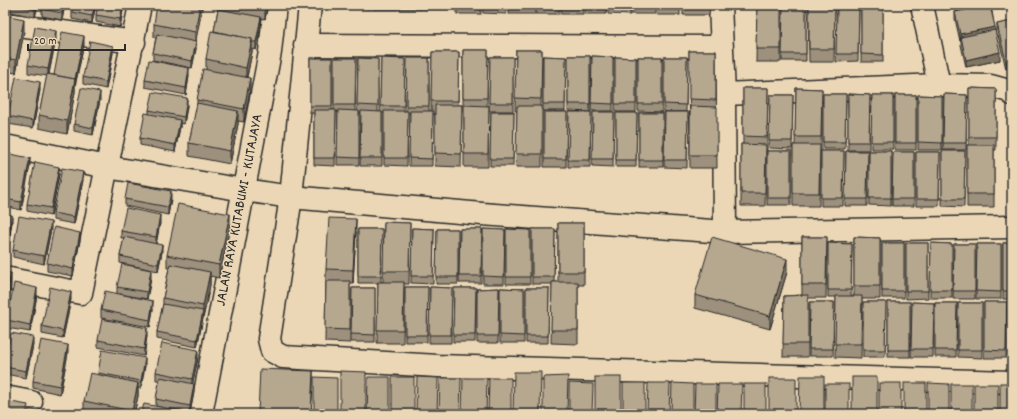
<svg xmlns="http://www.w3.org/2000/svg" width="1017" height="419" viewBox="0 0 1017 419" font-family="Dekko,sans-serif">
<style>
.lines{fill:none;stroke-linecap:round;stroke-linejoin:round}
.minor-casing{stroke:#2b2b2b;stroke-width:25}
.tertiary-casing{stroke:#2b2b2b;stroke-width:25}
.minor{stroke:#ebd7b5;stroke-width:22}
.tertiary{stroke:#ebd7b5;stroke-width:22}
.wall{fill:#9d907b;stroke:#2b2b2b}
.shaded-wall{fill:#7f7564;stroke:#2b2b2b}
.building{fill:#b6a78f;stroke:#2b2b2b}
.labels{text-anchor:middle;dominant-baseline:central;stroke-width:3;stroke-linejoin:round;paint-order:stroke}
.street-label{font-size:15px;fill:#2b2b2b;stroke:#ebd7b5}
</style>
<rect width="100%" height="100%" fill="#ebd7b5"/>
<filter id="ink" filterUnits="userSpaceOnUse"><feTurbulence type="fractalNoise" baseFrequency=".025" numOctaves="2"/><feDisplacementMap in="SourceGraphic" scale="8" xChannelSelector="R" yChannelSelector="G"/><feConvolveMatrix kernelMatrix="1 2 1 2 8 2 1 2 1" color-interpolation-filters="sRGB"/></filter>
<g filter="url(#ink)">
<g class="lines">
<g class="minor-casing">
<g id="minor">
<polyline points="310,5 291,197 269,339 272,351 283,357 438,366 1012,382"/>
<polyline points="720,5 724,94 725,232"/>
<polyline points="922,5 939,85"/>
<polyline points="5,24 134,42"/>
<polyline points="305,45 721,47"/>
<polyline points="724,94 939,85 991,86 1009,91 1012,94"/>
<polyline points="5,146 107,167 244,190 291,197 482,214 725,232 1012,227"/>
<polyline points="5,278 81,293 140,5"/>
<polyline points="5,397 31,402"/>
</g>
</g>
<g class="tertiary-casing">
<polyline id="tertiary" points="201,414 270,52 275,5"/>
</g>
<use href="#minor" class="minor"/>
<use href="#tertiary" class="tertiary"/>
</g>
<g class="wall">
<polygon points="11,5 38,5 35,17 11,12"/>
<polygon points="65,5 62,20 42,16 42,9"/>
<polygon points="73,5 96,5 92,23 72,19 72,12"/>
<polygon points="124,5 120,27 96,22 96,15"/>
<polygon points="202,5 202,9 195,42 196,49 192,68 153,60 153,53 156,37 154,37 154,24"/>
<polygon points="218,5 268,5 265,19 261,18 261,25 256,50 252,49 252,52 247,77 250,91 244,122 238,121 238,124 230,164 189,156 189,143 197,106 197,100 206,69 206,59 214,31 218,9"/>
<rect x="327" y="5" width="21" height="3"/>
<polygon points="350,5 371,5 371,9 350,8"/>
<rect x="373" y="5" width="24" height="4"/>
<rect x="399" y="5" width="23" height="4"/>
<rect x="424" y="5" width="27" height="4"/>
<rect x="457" y="5" width="24" height="9"/>
<polygon points="483,5 506,5 506,14 483,13"/>
<rect x="509" y="5" width="26" height="9"/>
<rect x="536" y="5" width="23" height="9"/>
<rect x="561" y="5" width="22" height="9"/>
<polygon points="585,5 607,5 606,14 585,14"/>
<polygon points="608,5 630,5 630,15 608,14"/>
<rect x="631" y="5" width="24" height="9"/>
<rect x="657" y="5" width="23" height="10"/>
<polygon points="683,5 710,5 709,15 683,15"/>
<polygon points="756,5 781,5 781,62 756,62 757,5"/>
<polygon points="808,5 835,5 834,62 809,62"/>
<rect x="861" y="5" width="21" height="1"/>
<polygon points="955,5 991,5 995,30 1000,60 966,67 961,45 961,41 960,41 955,19 955,12 956,12"/>
<polygon points="837,6 859,7 858,61 836,62"/>
<polygon points="783,7 806,7 806,61 782,61"/>
<rect x="861" y="7" width="22" height="55"/>
<polygon points="5,15 24,32 16,73 5,71"/>
<polygon points="1012,21 1012,67 1006,69 997,31 997,24"/>
<polygon points="56,39 49,74 54,75 84,44 75,86 75,92 67,134 39,128 39,115 47,76 28,73 28,65"/>
<polygon points="463,50 488,50 487,106 489,106 488,167 464,167 464,112 463,112"/>
<polygon points="516,50 542,50 541,106 542,106 542,167 516,167 517,111 515,111"/>
<polygon points="689,51 716,51 717,168 690,168"/>
<polygon points="432,52 459,52 458,105 462,105 461,167 435,166 435,114 433,114 432,166 409,166 410,113 408,113 407,166 384,165 384,113 382,113 382,166 360,166 361,113 359,113 359,165 337,165 338,112 336,112 335,166 314,165 314,113 310,113 310,58 332,58 332,110 334,110 334,58 356,58 355,111 357,111 358,58 378,59 378,112 380,112 381,58 405,59 404,111 406,111 407,58 429,58 429,111 431,111"/>
<polygon points="113,53 106,89 83,84 83,77"/>
<polygon points="543,56 566,57 565,111 543,111"/>
<polygon points="568,56 590,56 590,112 568,111"/>
<polygon points="592,56 613,57 613,111 591,111"/>
<polygon points="490,57 513,57 513,111 489,111"/>
<polygon points="615,57 636,58 636,112 615,112"/>
<polygon points="638,57 662,57 662,112 638,111"/>
<polygon points="664,57 687,57 686,112 664,112"/>
<polygon points="189,76 186,95 145,87 145,80"/>
<polygon points="743,88 768,88 767,150 766,150 765,206 741,206 741,144 743,144"/>
<polygon points="796,88 822,89 821,150 820,150 819,206 793,206 793,145 795,145"/>
<polygon points="969,88 996,89 996,150 994,150 994,207 967,207 967,145 969,145"/>
<polygon points="40,90 33,128 8,124 8,116"/>
<polygon points="823,94 846,94 845,149 823,149"/>
<polygon points="848,94 870,95 869,150 848,150"/>
<polygon points="944,94 967,95 966,150 943,150"/>
<polygon points="770,95 793,95 792,149 769,148"/>
<polygon points="872,95 893,95 893,149 871,149"/>
<rect x="895" y="95" width="21" height="55"/>
<polygon points="918,95 942,96 942,150 918,150"/>
<polygon points="100,100 93,135 74,131 74,124"/>
<polygon points="187,106 184,124 180,123 180,127 175,152 140,145 140,138 149,114 149,110"/>
<polygon points="491,112 514,112 513,166 490,166"/>
<polygon points="544,112 567,112 566,167 544,167"/>
<polygon points="569,112 591,112 590,167 568,167"/>
<polygon points="593,112 614,112 613,167 592,166"/>
<polygon points="665,112 688,112 687,168 664,167"/>
<polygon points="616,113 637,113 636,167 616,167"/>
<rect x="639" y="113" width="24" height="54"/>
<rect x="767" y="151" width="24" height="54"/>
<polygon points="821,151 844,151 843,206 821,206"/>
<polygon points="846,151 868,151 867,206 845,206"/>
<polygon points="869,151 891,151 891,206 869,205"/>
<polygon points="942,151 965,151 964,207 942,206"/>
<polygon points="893,152 914,152 914,206 892,206"/>
<polygon points="916,152 940,152 939,206 916,206"/>
<polygon points="30,165 21,210 5,206 5,180"/>
<polygon points="59,174 51,216 27,211 27,204"/>
<polygon points="83,180 74,224 53,220 53,213"/>
<polygon points="125,199 171,199 168,215 125,206"/>
<polygon points="5,214 12,222 6,257 5,257"/>
<polygon points="384,222 410,223 409,284 404,284 403,343 377,343 378,283 358,283 358,229 382,229 381,282 383,282"/>
<polygon points="160,223 156,243 162,252 158,271 120,263 120,256 124,238 121,238 121,231"/>
<polygon points="558,223 584,223 584,285 578,285 578,344 551,343 552,284 532,284 532,229 555,229 554,282 558,282"/>
<polygon points="230,227 219,278 210,276 210,285 197,347 157,339 157,332 163,304 163,298 169,268 167,268 167,255"/>
<polygon points="412,228 434,229 433,284 411,283"/>
<polygon points="51,229 44,264 13,257 13,250"/>
<polygon points="437,229 458,229 458,284 436,284"/>
<polygon points="460,229 482,229 481,283 459,283"/>
<polygon points="483,229 505,230 504,284 483,284"/>
<polygon points="506,229 530,230 530,284 506,284"/>
<polygon points="356,232 353,283 350,283 350,343 325,342 326,269"/>
<polygon points="802,237 827,237 826,298 808,298 808,357 783,357 784,296 802,295"/>
<polygon points="854,237 880,238 880,299 862,299 861,358 835,357 836,297 828,297 828,243 852,244 851,296 854,296"/>
<polygon points="80,240 73,276 47,271 47,263"/>
<rect x="882" y="243" width="22" height="55"/>
<polygon points="906,243 928,243 928,298 906,299"/>
<polygon points="931,243 952,244 952,298 930,298"/>
<polygon points="1003,243 1012,243 1012,358 1009,358 1010,299 1003,299"/>
<polygon points="954,244 975,244 975,299 953,299"/>
<polygon points="977,244 1001,244 1001,299 976,299"/>
<polygon points="787,272 770,329 695,308 695,295"/>
<polygon points="151,278 147,299 120,294 153,309 150,327 101,318 101,310 117,294 117,287"/>
<polygon points="405,287 428,287 427,342 405,342"/>
<polygon points="430,287 452,288 451,343 429,343"/>
<polygon points="352,288 375,288 375,342 351,342"/>
<polygon points="454,288 476,288 475,342 453,342"/>
<polygon points="499,288 498,343 477,343 477,289"/>
<polygon points="500,288 524,289 524,343 500,343"/>
<polygon points="526,288 549,288 548,343 526,343"/>
<polygon points="37,295 30,332 7,328 7,320"/>
<polygon points="71,299 63,338 42,334 42,326"/>
<polygon points="810,302 834,302 833,356 809,356"/>
<polygon points="863,302 886,302 885,357 863,357"/>
<rect x="888" y="302" width="22" height="55"/>
<polygon points="912,302 934,303 933,357 911,357"/>
<polygon points="984,302 1007,302 1006,358 984,358"/>
<polygon points="935,303 957,303 956,357 935,357"/>
<polygon points="958,303 982,303 982,358 958,357"/>
<polygon points="147,336 144,356 98,347 98,340"/>
<polygon points="33,345 26,378 5,374 5,360"/>
<polygon points="68,353 60,394 33,388 33,381"/>
<polygon points="198,358 192,384 194,392 190,413 187,412 187,414 156,406 156,399 160,380 156,380 156,372"/>
<polygon points="145,366 141,388 138,388 138,396 134,414 84,414 84,401 98,375 98,373"/>
</g>
<g class="shaded-wall">
<polygon points="36,5 38,5 35,17 35,9"/>
<polygon points="63,5 65,5 62,20 62,13"/>
<polygon points="95,5 96,5 92,23 92,16"/>
<polygon points="123,5 124,5 120,27 120,19"/>
<polygon points="200,5 202,5 202,9 195,45 195,32"/>
<polygon points="265,5 268,5 265,19"/>
<polygon points="970,5 991,5 991,8 957,15 957,8"/>
<polygon points="998,5 1008,5 998,7"/>
<polygon points="261,17 261,25 256,50 256,42"/>
<polygon points="24,19 24,32 16,73 16,60"/>
<polygon points="995,27 995,34 961,37 961,41 960,41 960,34"/>
<polygon points="56,31 56,39 48,77 48,69"/>
<polygon points="84,36 84,44 75,86 75,92 67,134 67,121"/>
<polygon points="252,39 252,52 246,81 246,68"/>
<polygon points="196,42 196,49 192,68 192,61"/>
<polygon points="113,46 113,53 106,89 106,82"/>
<polygon points="1000,52 1000,60 966,67 966,60"/>
<polygon points="1012,60 1012,67 1006,69 1006,61"/>
<polygon points="189,68 189,76 186,95 186,88"/>
<polygon points="10,72 10,85 5,109 5,95"/>
<polygon points="250,78 250,91 244,122 244,109"/>
<polygon points="40,82 40,90 33,128 33,121"/>
<polygon points="100,92 100,100 93,135 93,128"/>
<polygon points="187,98 187,106 184,124 184,117"/>
<polygon points="238,111 238,124 230,164 230,151"/>
<polygon points="180,120 180,127 175,152 175,145"/>
<polygon points="30,158 30,165 21,210 21,202"/>
<polygon points="59,167 59,174 51,216 51,208"/>
<polygon points="83,172 83,180 74,224 74,217"/>
<polygon points="171,191 171,199 168,215 168,207"/>
<polygon points="230,214 230,227 219,278 219,265"/>
<polygon points="12,215 12,222 6,257 6,250"/>
<polygon points="160,215 160,223 156,245 156,237"/>
<polygon points="356,219 356,232 353,283 353,270"/>
<polygon points="51,222 51,229 44,264 44,256"/>
<polygon points="80,233 80,240 73,276 73,269"/>
<polygon points="162,245 162,252 158,271 158,264"/>
<polygon points="787,259 787,272 770,329 770,316"/>
<polygon points="151,270 151,278 147,299 147,292"/>
<polygon points="210,272 210,285 197,347 197,340 203,311 203,306"/>
<polygon points="11,273 11,286 5,317 5,303"/>
<polygon points="37,288 37,295 30,332 30,325"/>
<polygon points="71,292 71,299 63,338 63,331"/>
<polygon points="153,301 153,309 150,327 150,320"/>
<polygon points="147,328 147,336 144,356 144,349"/>
<polygon points="33,337 33,345 26,378 26,371"/>
<polygon points="68,345 68,353 60,394 60,386"/>
<polygon points="198,350 198,358 192,387 192,379"/>
<polygon points="145,358 145,366 141,388 141,381"/>
<polygon points="313,371 313,384 311,414"/>
<polygon points="138,383 138,396 134,414 132,414 132,411"/>
<polygon points="194,384 194,392 190,413 190,406"/>
</g>
<g class="building">
<polygon points="12,5 36,5 35,9"/>
<polygon points="43,5 63,5 62,13 42,9"/>
<polygon points="73,5 95,5 92,16 72,12"/>
<polygon points="98,5 123,5 120,19 96,15"/>
<polygon points="157,5 200,5 195,32 154,24"/>
<rect x="483" y="5" width="23" height="1"/>
<polygon points="536,5 559,5 559,7 536,6"/>
<rect x="561" y="5" width="22" height="2"/>
<rect x="585" y="5" width="21" height="1"/>
<rect x="608" y="5" width="22" height="2"/>
<rect x="631" y="5" width="24" height="2"/>
<rect x="657" y="5" width="23" height="2"/>
<polygon points="757,5 781,5 781,49 756,49"/>
<polygon points="809,5 835,5 834,49 809,49"/>
<polygon points="956,5 970,5 957,8"/>
<polygon points="990,5 995,27 960,34 955,12"/>
<polygon points="837,6 859,7 858,54 836,54"/>
<polygon points="783,7 806,7 806,54 782,54"/>
<polygon points="861,7 883,7 883,55 861,54"/>
<polygon points="218,9 261,17 256,42 252,42 252,39 214,31"/>
<polygon points="5,15 24,19 16,60 5,58"/>
<polygon points="1012,21 1012,60 1006,61 997,24"/>
<polygon points="35,27 56,31 48,69 28,65"/>
<polygon points="995,30 1000,52 966,60 961,37"/>
<polygon points="211,31 252,39 246,68 206,59"/>
<polygon points="62,32 84,36 75,79 54,75"/>
<polygon points="157,34 196,42 192,61 153,53"/>
<polygon points="90,41 113,46 106,82 83,77"/>
<polygon points="463,50 488,50 487,98 463,98"/>
<polygon points="516,50 542,50 541,99 515,98"/>
<polygon points="689,51 716,51 716,100 689,99"/>
<polygon points="432,52 459,52 458,101 431,101"/>
<polygon points="543,56 566,57 565,104 543,104"/>
<rect x="568" y="56" width="22" height="48"/>
<polygon points="592,56 613,57 613,104 591,103"/>
<polygon points="490,57 513,57 513,103 489,103"/>
<polygon points="615,57 636,58 636,104 615,104"/>
<rect x="638" y="57" width="24" height="47"/>
<polygon points="664,57 687,57 686,105 664,104"/>
<rect x="310" y="58" width="22" height="48"/>
<polygon points="334,58 356,58 355,105 334,105"/>
<polygon points="358,58 378,59 378,106 357,105"/>
<polygon points="381,58 405,59 404,106 380,106"/>
<polygon points="407,58 429,58 429,106 406,106"/>
<polygon points="149,60 189,68 186,88 145,80"/>
<polygon points="203,69 250,78 244,109 197,100"/>
<polygon points="5,71 10,72 5,95"/>
<polygon points="47,74 75,79 67,121 39,115"/>
<polygon points="16,77 40,82 33,121 8,116"/>
<polygon points="81,88 100,92 93,128 74,124"/>
<polygon points="743,88 768,88 767,137 743,136"/>
<polygon points="796,88 822,89 821,137 795,137"/>
<polygon points="969,88 996,89 996,137 969,137"/>
<polygon points="153,92 187,98 184,117 149,110"/>
<polygon points="823,94 846,94 845,142 823,142"/>
<polygon points="848,94 870,95 869,142 848,142"/>
<polygon points="944,94 967,95 966,143 943,143"/>
<polygon points="770,95 793,95 792,141 769,141"/>
<polygon points="872,95 893,95 893,142 871,142"/>
<rect x="895" y="95" width="21" height="48"/>
<polygon points="918,95 942,96 942,143 918,142"/>
<polygon points="197,103 238,111 230,151 189,143"/>
<polygon points="435,105 462,105 461,154 435,153"/>
<polygon points="464,105 489,106 488,154 464,154"/>
<polygon points="517,106 542,106 542,154 516,154"/>
<polygon points="690,106 717,107 717,155 690,155"/>
<polygon points="314,110 336,110 335,158 314,158"/>
<polygon points="338,110 359,111 359,158 337,157"/>
<polygon points="361,111 382,112 382,158 360,158"/>
<polygon points="384,111 408,111 407,158 384,158"/>
<polygon points="410,111 433,111 432,159 409,158"/>
<polygon points="491,112 514,112 513,159 490,159"/>
<polygon points="544,112 567,112 566,159 544,159"/>
<polygon points="569,112 591,112 590,160 568,160"/>
<polygon points="593,112 614,112 613,159 592,159"/>
<polygon points="665,112 688,112 687,160 664,160"/>
<polygon points="145,113 180,120 175,145 140,138"/>
<polygon points="616,113 637,113 636,160 616,160"/>
<rect x="639" y="113" width="24" height="47"/>
<polygon points="741,144 766,145 765,193 741,193"/>
<polygon points="793,145 820,145 819,193 793,193"/>
<rect x="967" y="145" width="27" height="49"/>
<rect x="767" y="151" width="24" height="47"/>
<polygon points="821,151 844,151 843,198 821,198"/>
<polygon points="846,151 868,151 867,199 845,199"/>
<rect x="869" y="151" width="22" height="47"/>
<polygon points="942,151 965,151 964,199 942,199"/>
<polygon points="893,152 914,152 914,199 892,199"/>
<polygon points="916,152 940,152 939,199 916,199"/>
<polygon points="10,154 30,158 21,202 5,199 5,180"/>
<polygon points="35,162 59,167 51,208 27,204"/>
<polygon points="62,168 83,172 74,217 53,213"/>
<polygon points="128,183 171,191 168,207 125,199"/>
<polygon points="178,204 230,214 219,265 167,255"/>
<polygon points="126,208 160,215 156,237 121,231"/>
<polygon points="5,214 12,215 6,250 5,250"/>
<polygon points="19,216 51,222 44,256 13,250"/>
<polygon points="329,218 356,219 353,270 326,269"/>
<polygon points="384,222 410,223 409,271 383,271"/>
<rect x="558" y="223" width="26" height="49"/>
<polygon points="54,227 80,233 73,269 47,263"/>
<polygon points="412,228 434,229 433,276 411,276"/>
<polygon points="358,229 382,229 381,276 358,276"/>
<polygon points="437,229 458,229 458,277 436,277"/>
<polygon points="460,229 482,229 481,276 459,276"/>
<polygon points="483,229 505,230 504,277 483,276"/>
<polygon points="506,229 530,230 530,277 506,277"/>
<polygon points="532,229 555,229 554,277 532,277"/>
<polygon points="124,237 162,245 158,264 120,256"/>
<polygon points="712,237 787,259 770,316 695,295"/>
<polygon points="802,237 827,237 826,285 802,285"/>
<polygon points="854,237 880,238 880,286 854,286"/>
<polygon points="828,243 852,244 851,290 828,290"/>
<rect x="882" y="243" width="22" height="48"/>
<rect x="906" y="243" width="22" height="48"/>
<polygon points="931,243 952,244 952,290 930,290"/>
<rect x="1003" y="243" width="9" height="48"/>
<polygon points="954,244 975,244 975,291 953,291"/>
<polygon points="977,244 1001,244 1001,292 976,291"/>
<polygon points="122,264 151,270 147,292 117,287"/>
<polygon points="170,264 210,272 203,306 163,298"/>
<polygon points="5,272 11,273 5,303"/>
<polygon points="326,281 350,281 350,330 325,329"/>
<polygon points="378,282 404,282 403,330 377,330"/>
<polygon points="552,282 578,282 578,330 551,330"/>
<polygon points="14,283 37,288 30,325 7,320"/>
<polygon points="50,287 71,292 63,331 42,326"/>
<polygon points="405,287 428,287 427,335 405,335"/>
<polygon points="430,287 452,288 451,335 429,335"/>
<polygon points="352,288 375,288 375,335 351,334"/>
<polygon points="454,288 476,288 475,335 453,335"/>
<polygon points="499,288 498,336 477,336 477,289"/>
<polygon points="500,288 524,289 524,336 500,335"/>
<polygon points="526,288 549,288 548,336 526,336"/>
<polygon points="105,291 153,301 150,320 101,310"/>
<polygon points="808,295 808,344 783,344 784,296"/>
<polygon points="836,296 862,296 861,344 835,344"/>
<polygon points="1010,296 1012,296 1012,345 1009,345"/>
<polygon points="810,302 834,302 833,349 809,349"/>
<polygon points="863,302 886,302 885,350 863,350"/>
<rect x="888" y="302" width="22" height="48"/>
<polygon points="912,302 934,303 933,349 911,349"/>
<polygon points="984,302 1007,302 1006,351 984,350"/>
<polygon points="935,303 957,303 956,350 935,350"/>
<rect x="958" y="303" width="24" height="47"/>
<polygon points="163,304 203,311 197,340 157,332"/>
<polygon points="102,319 147,328 144,349 98,340"/>
<polygon points="11,333 33,337 26,371 5,367 5,360"/>
<polygon points="41,340 68,345 60,386 33,381"/>
<polygon points="162,343 198,350 192,379 156,372"/>
<polygon points="102,350 145,358 141,381 98,373"/>
<polygon points="260,369 313,371 311,414 258,414"/>
<polygon points="340,371 366,372 366,414 340,414"/>
<polygon points="514,372 541,372 540,414 513,414"/>
<polygon points="90,373 138,383 132,411 84,401"/>
<polygon points="568,376 567,414 543,414 543,377"/>
<polygon points="800,376 824,376 824,414 799,414"/>
<polygon points="160,377 194,384 190,406 156,399"/>
<polygon points="314,377 337,378 337,414 314,414"/>
<polygon points="368,377 390,377 390,414 367,414"/>
<rect x="392" y="377" width="22" height="37"/>
<polygon points="417,377 438,378 437,414 416,414"/>
<rect x="595" y="377" width="26" height="37"/>
<rect x="852" y="377" width="25" height="37"/>
<polygon points="440,378 461,378 460,414 439,414"/>
<polygon points="463,378 487,378 486,414 462,414"/>
<polygon points="489,378 511,378 511,414 488,414"/>
<rect x="769" y="378" width="27" height="36"/>
<polygon points="569,383 593,384 592,414 569,414"/>
<rect x="623" y="383" width="22" height="31"/>
<polygon points="648,383 670,383 669,414 647,414"/>
<polygon points="672,383 693,384 693,414 671,414"/>
<rect x="879" y="383" width="22" height="31"/>
<rect x="904" y="383" width="22" height="31"/>
<polygon points="928,383 949,384 949,414 928,414"/>
<rect x="1000" y="383" width="12" height="31"/>
<polygon points="695,384 716,384 716,414 694,414"/>
<polygon points="718,384 742,384 741,414 717,414"/>
<rect x="744" y="384" width="22" height="30"/>
<rect x="825" y="384" width="24" height="30"/>
<rect x="951" y="384" width="21" height="30"/>
<rect x="974" y="384" width="24" height="30"/>
<polygon points="5,401 28,405 26,414 5,414"/>
<polygon points="144,404 187,412 186,414 141,414"/>
<polygon points="29,409 50,414 28,414"/>
</g>
</g>
<g class="labels">
<g class="street-label">
<text transform="translate(240 210) rotate(-79)">JALAN RAYA KUTABUMI - KUTAJAYA</text>
</g>
</g>
<rect width="1017" height="419" fill="none" stroke="#ebd7b5" stroke-width="20"/>
<rect x="10" y="10" width="997" height="399" fill="none" stroke="#2b2b2b" stroke-width="1.5" filter="url(#ink)"/>
<path d="M28 44v6h97v-6" fill="none" stroke="#2b2b2b" stroke-width="2"/>
<text x="34" y="44" font-size="12" fill="#2b2b2b" stroke="#ebd7b5" stroke-width="3" paint-order="stroke">20 m</text>
</svg>
